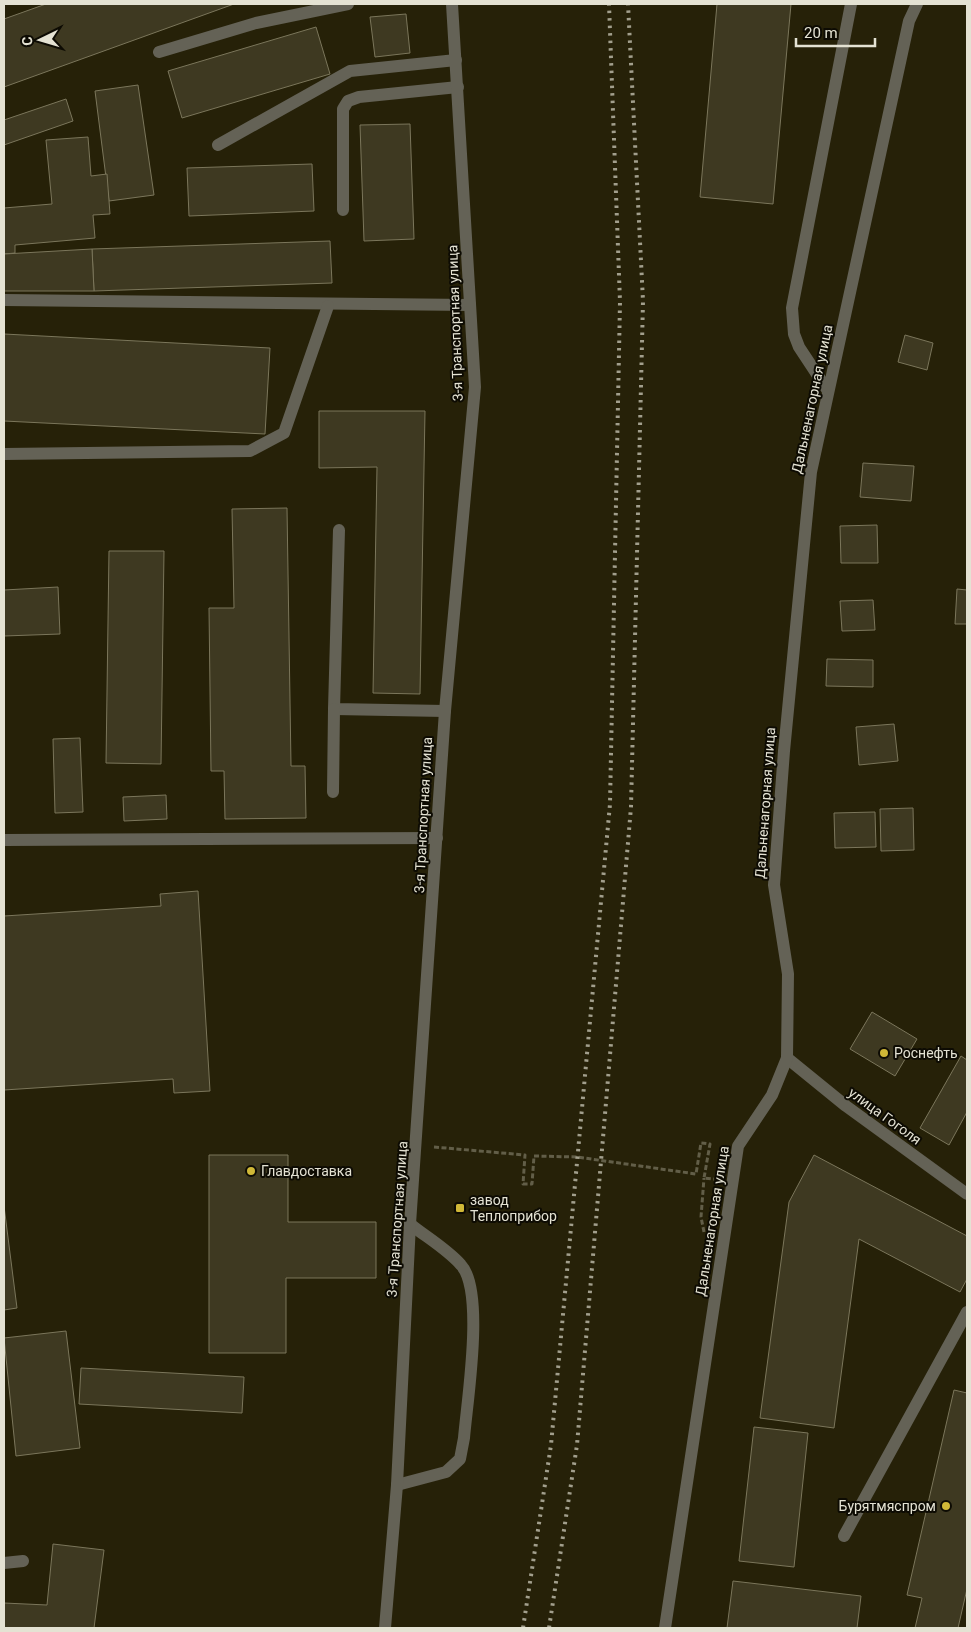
<svg xmlns="http://www.w3.org/2000/svg" width="971" height="1632" viewBox="0 0 971 1632" font-family="Roboto,sans-serif">
<style>
.building{fill:#3e3921;stroke:#7b765b}
.lines{fill:none;stroke-linecap:round;stroke-linejoin:round}
.path{stroke:#625e48;stroke-width:3;stroke-dasharray:5 2.5;stroke-linecap:butt}
.service{stroke:#646256;stroke-width:12}
.minor{stroke:#646256;stroke-width:12}
.tertiary{stroke:#646256;stroke-width:12}
.rail{stroke:#a29f8d;stroke-width:4;stroke-dasharray:2.5 5;stroke-linecap:butt}
.poi-dot{fill:#d0b837;stroke:#0d0b03;stroke-width:2}
.labels{text-anchor:middle;dominant-baseline:central;stroke-width:4;stroke-linejoin:round;paint-order:stroke}
.street-label{font-size:14px;fill:#e4e2d3;stroke:#0d0b03}
.poi-label{font-size:14px;fill:#e4e2d3;stroke:#0d0b03;text-anchor:start}
</style>
<rect width="100%" height="100%" fill="#262108"/>
<g class="building">
<polygon points="46,4 234,4 4,87 4,19"/>
<polygon points="717,4 791,4 773,204 700,197"/>
<polygon points="406,14 410,53 375,57 370,17"/>
<polygon points="316,27 330,74 182,118 168,71"/>
<polygon points="138,85 154,195 109,201 95,91"/>
<polygon points="66,99 73,121 4,145 4,120"/>
<polygon points="410,124 414,239 364,241 360,125"/>
<polygon points="88,137 91,176 107,174 110,214 93,215 95,238 15,245 15,253 4,254 4,208 52,204 46,140"/>
<polygon points="312,164 314,211 189,216 187,168"/>
<polygon points="330,241 332,283 94,291 92,249"/>
<polygon points="92,249 94,291 4,291 4,254"/>
<polygon points="4,334 270,348 265,434 4,421"/>
<polygon points="905,335 933,343 927,370 898,362"/>
<polygon points="319,411 425,411 420,694 373,693 377,467 319,468"/>
<polygon points="863,463 914,466 911,501 860,497"/>
<polygon points="287,508 291,766 305,766 306,818 225,819 224,771 211,771 209,608 234,608 232,509"/>
<polygon points="877,525 878,563 841,563 840,526"/>
<polygon points="109,551 164,551 161,764 106,763"/>
<polygon points="58,587 60,634 4,636 4,590"/>
<polygon points="957,589 967,590 967,624 955,624"/>
<polygon points="873,600 875,630 842,631 840,601"/>
<polygon points="827,659 873,660 873,687 826,686"/>
<polygon points="894,724 898,761 859,765 856,727"/>
<polygon points="80,738 83,812 55,813 53,739"/>
<polygon points="166,795 167,819 124,821 123,797"/>
<polygon points="913,808 914,850 881,851 880,809"/>
<polygon points="875,812 876,847 835,848 834,813"/>
<polygon points="198,891 210,1091 174,1093 173,1079 4,1090 4,916 161,906 160,894"/>
<polygon points="872,1012 917,1039 895,1076 850,1049"/>
<polygon points="961,1056 967,1060 967,1112 949,1145 920,1128"/>
<polygon points="209,1155 288,1155 288,1222 376,1222 376,1278 286,1278 286,1353 209,1353"/>
<polygon points="814,1155 967,1236 967,1279 960,1292 859,1239 834,1428 760,1418 789,1202"/>
<polygon points="4,1206 17,1308 4,1310"/>
<polygon points="66,1331 80,1448 16,1456 4,1338"/>
<polygon points="81,1368 244,1377 242,1413 79,1404"/>
<polygon points="954,1390 967,1393 967,1589 958,1628 915,1628 922,1598 907,1595"/>
<polygon points="754,1427 808,1433 794,1567 739,1561"/>
<polygon points="53,1544 104,1550 94,1628 4,1628 4,1603 47,1605"/>
<polygon points="733,1581 861,1596 857,1628 727,1628"/>
</g>
<g class="lines">
<g class="path">
<polyline points="434,1147 525,1155 523,1184 532,1184 534,1156 577,1157 696,1174 701,1143 710,1144 704,1178 714,1179"/>
<polyline points="704,1232 701,1217 704,1178"/>
</g>
<g class="service">
<polyline points="159,52 256,23 348,4"/>
<polyline points="218,145 350,71 456,60"/>
<polyline points="343,210 343,109 348,101 359,97 458,87"/>
<polyline points="4,300 470,305"/>
<polyline points="828,391 799,347 794,334 792,308 851,4"/>
<polyline points="4,454 250,451 284,433 328,306"/>
<polyline points="339,530 334,709 445,711"/>
<polyline points="333,792 334,709"/>
<polyline points="4,840 437,838"/>
<path d="M397 1485 446 1472 460 1459 464 1438C467 1401 485 1291 461 1265 447 1249 426 1237 410 1224"/>
<polyline points="844,1536 967,1312"/>
<polyline points="4,1563 23,1561"/>
</g>
<g class="minor">
<polyline points="787,1058 846,1106 967,1194"/>
<polyline points="665,1628 738,1146 772,1095 787,1058 788,974 774,885 784,751 811,472 909,21 917,4"/>
</g>
<polyline class="tertiary" points="385,1628 397,1485 410,1224 445,711 475,387 452,4"/>
<g class="rail">
<polyline points="523,1628 551,1445 610,804 620,302 609,4"/>
<polyline points="549,1628 577,1445 631,807 643,301 628,4"/>
</g>
</g>
<g class="poi-dot">
<circle cx="884" cy="1053" r="5"/>
<circle cx="251" cy="1171" r="5"/>
<rect x="455" y="1203" width="10" height="10" rx="2.5"/>
<circle cx="946" cy="1506" r="5"/>
</g>
<g class="labels">
<g class="street-label">
<text transform="translate(455 323) rotate(-92)">3-я Транспортная улица</text>
<text transform="translate(812 399) rotate(-78)">Дальненагорная улица</text>
<text transform="translate(765 803) rotate(-86)">Дальненагорная улица</text>
<text transform="translate(423 815) rotate(-87)">3-я Транспортная улица</text>
<text transform="translate(885 1116) rotate(36)">улица Гоголя</text>
<text transform="translate(397 1219) rotate(-86)">3-я Транспортная улица</text>
<text transform="translate(712 1221) rotate(-81)">Дальненагорная улица</text>
</g>
<g class="poi-label">
<text x="894" y="1053">Роснефть</text>
<text x="261" y="1171">Главдоставка</text>
<text x="470" y="1200">завод<tspan x="470" dy="16">Теплоприбор</tspan></text>
<text x="936" y="1506" text-anchor="end">Бурятмяспром</text>
</g>
</g>
<rect width="971" height="1632" fill="none" stroke="#e4e2d3" stroke-width="10"/>
<g transform="translate(40 40) rotate(265)" stroke="#0d0b03" stroke-width="4" paint-order="stroke">
<path d="M0-4L9 19L0 12L-9 19Z" fill="#e4e2d3"/>
<text y="-8" font-size="14" font-weight="bold" text-anchor="middle" fill="#e4e2d3">С</text>
</g>
<path d="M796 38v8h79v-8" fill="none" stroke="#e4e2d3" stroke-width="2.5"/>
<text x="804" y="38" font-size="15" fill="#e4e2d3" stroke="#0d0b03" stroke-width="4" paint-order="stroke">20 m</text>
</svg>
